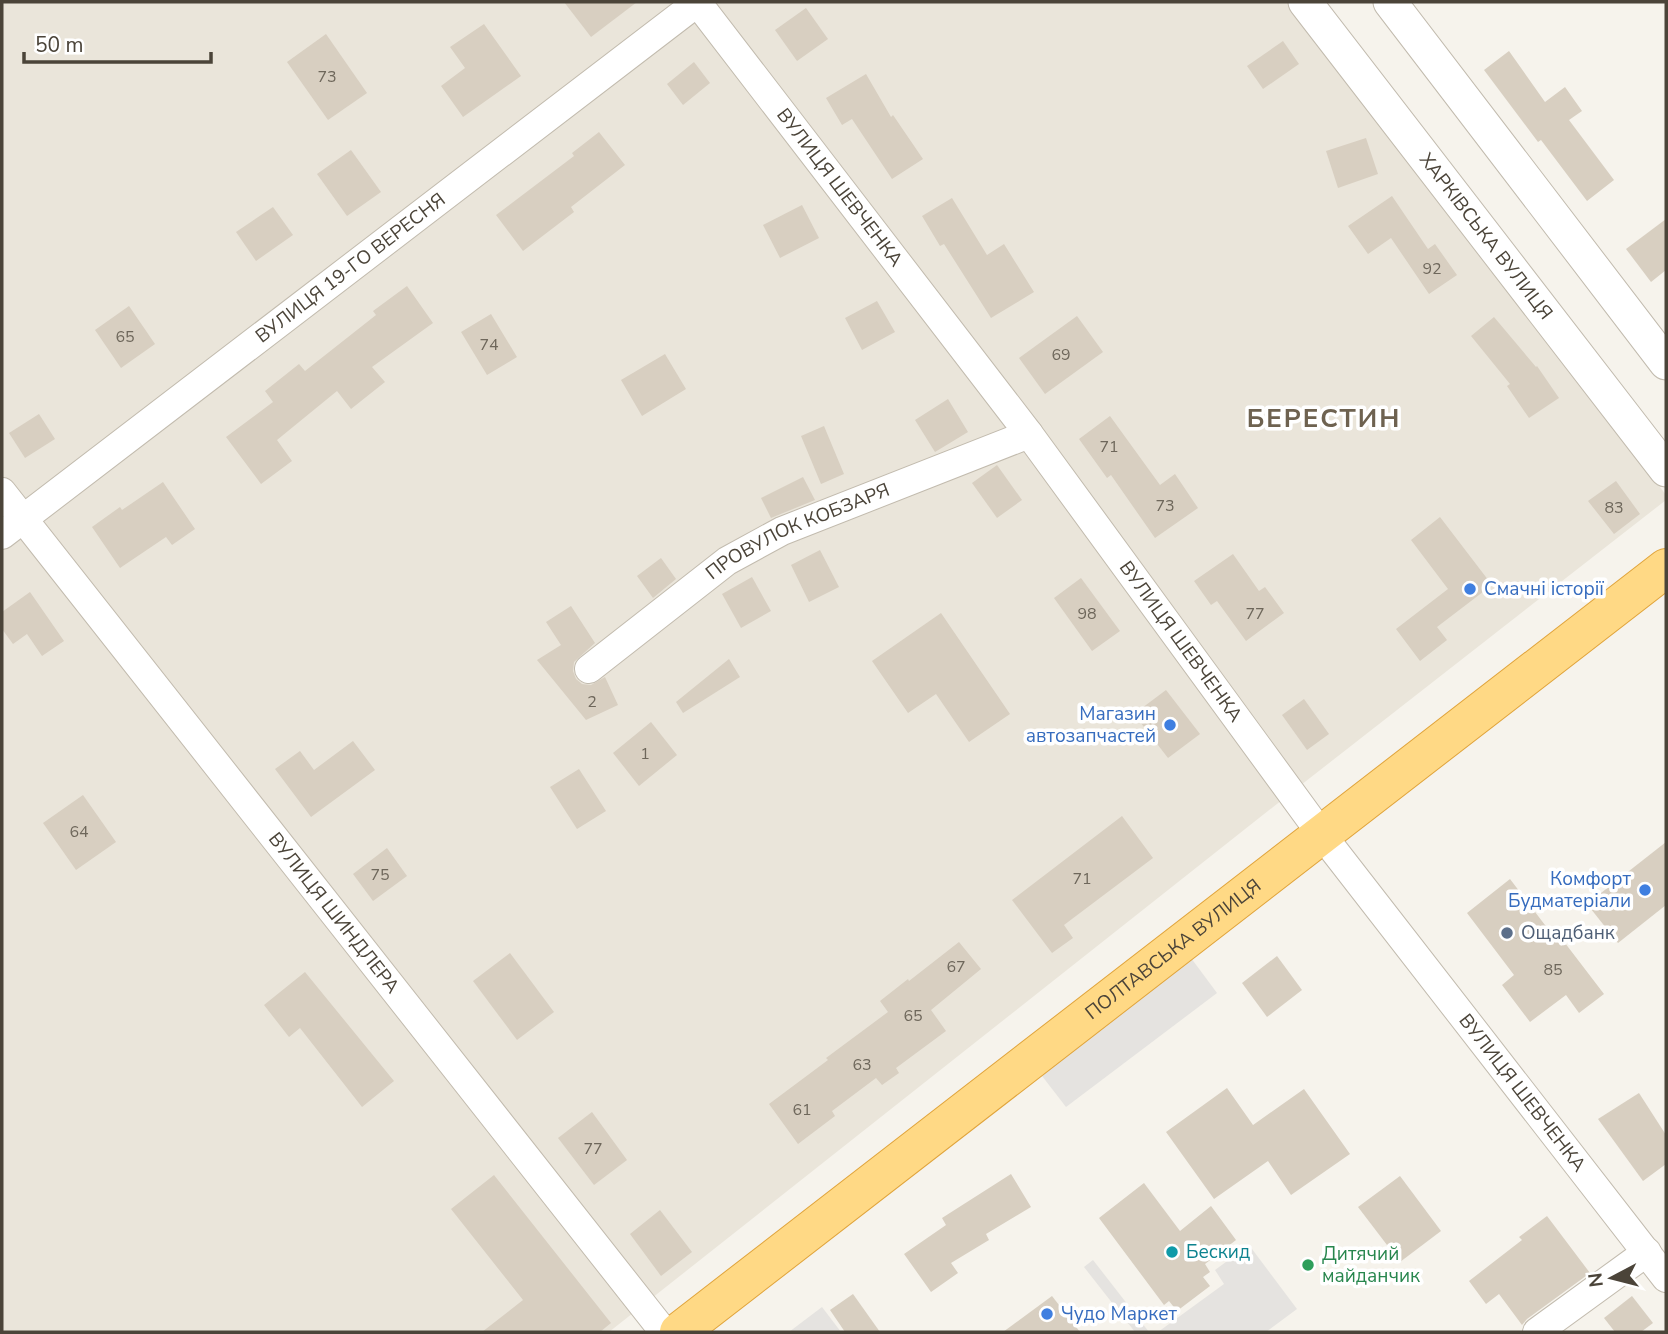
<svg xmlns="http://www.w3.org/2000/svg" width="1668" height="1334" viewBox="0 0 1668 1334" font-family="'Nunito Sans',sans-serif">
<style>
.residential{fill:#eae5da}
.parking{fill:#e5e3e0}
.building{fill:#d8cfc1}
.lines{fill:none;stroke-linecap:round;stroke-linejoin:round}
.minor-casing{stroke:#c2bbae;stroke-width:30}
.tertiary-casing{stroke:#c2bbae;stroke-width:35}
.trunk-casing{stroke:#e0a43c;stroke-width:40}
.minor{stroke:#fff;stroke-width:28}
.tertiary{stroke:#fff;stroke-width:33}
.trunk{stroke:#ffd985;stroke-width:38}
.shop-dot{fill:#3f7fe0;stroke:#fff;stroke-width:2.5}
.service-dot{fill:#5c6f8a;stroke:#fff;stroke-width:2.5}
.culture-dot{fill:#0f9aa8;stroke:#fff;stroke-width:2.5}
.leisure-dot{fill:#2e9e5b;stroke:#fff;stroke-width:2.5}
.labels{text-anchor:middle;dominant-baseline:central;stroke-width:7;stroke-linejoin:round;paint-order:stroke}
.number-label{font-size:16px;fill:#6e675b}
.street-label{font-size:19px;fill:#4b4439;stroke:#fff}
.shop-label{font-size:19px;fill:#366cbe;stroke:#fff;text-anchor:start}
.service-label{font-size:19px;fill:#4e5e75;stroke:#fff;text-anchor:start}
.culture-label{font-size:19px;fill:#0d838f;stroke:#fff;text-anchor:start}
.leisure-label{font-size:19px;fill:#27864d;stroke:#fff;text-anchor:start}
.district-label{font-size:26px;font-weight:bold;letter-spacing:2px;fill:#6e6250;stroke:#fff}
</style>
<rect width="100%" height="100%" fill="#f6f3ec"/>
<polygon class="residential" points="2,2 1292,2 1666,495 1666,500 1292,792 609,1332 2,1332"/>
<g class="parking">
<polygon points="1191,958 1217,993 1066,1107 1039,1072"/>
<polygon points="1249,1245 1297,1309 1266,1332 1158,1332 1224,1284 1215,1270"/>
<polygon points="1093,1260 1149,1332 1135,1332 1084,1267"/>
<polygon points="822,1307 841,1332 789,1332"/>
</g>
<g class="building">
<polygon points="564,2 637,2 591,37"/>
<polygon points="806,8 828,39 797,61 775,30"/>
<polygon points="484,24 521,76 463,117 441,86 465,68 450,47"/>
<polygon points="326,34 367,93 328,120 287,62"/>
<polygon points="1283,41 1299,64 1263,89 1247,66"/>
<polygon points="1509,51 1545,102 1565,87 1582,111 1569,120 1614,180 1587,201 1541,140 1538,142 1484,70"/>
<polygon points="694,62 710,83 683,105 667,84"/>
<polygon points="866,74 891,117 893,115 923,159 892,179 852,119 842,125 826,98"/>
<polygon points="599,132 625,165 571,207 574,212 523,251 496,215 574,156 572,153"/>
<polygon points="1366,138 1378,174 1338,188 1326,151"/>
<polygon points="351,150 381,192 347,216 317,174"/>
<polygon points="1392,196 1428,249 1435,244 1457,275 1429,294 1391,238 1368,254 1348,226"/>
<polygon points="952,198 987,255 1004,244 1034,292 991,318 944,244 940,246 922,216"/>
<polygon points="802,205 819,238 780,258 763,225"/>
<polygon points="273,207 293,235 256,261 236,232"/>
<polygon points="1666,219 1666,270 1651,282 1626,249"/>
<polygon points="407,286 433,323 372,367 385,382 351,409 337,391 277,440 292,461 261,484 226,437 273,402 265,391 299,364 305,371 376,315 373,311"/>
<polygon points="877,301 895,332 862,350 845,318"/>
<polygon points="129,306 155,344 121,368 95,330"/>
<polygon points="491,314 517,357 487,375 461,332"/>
<polygon points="1077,316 1103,352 1045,394 1019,358"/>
<polygon points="1494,317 1536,367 1537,366 1559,398 1529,418 1507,386 1510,384 1471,336"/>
<polygon points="665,354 686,389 642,416 621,380"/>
<polygon points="948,399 968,432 935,452 915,420"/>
<polygon points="39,414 55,439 25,458 9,433"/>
<polygon points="1110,416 1160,485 1175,474 1198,508 1155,538 1111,475 1107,478 1079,439"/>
<polygon points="824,426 844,474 821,484 801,436"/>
<polygon points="997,465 1022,500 997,518 972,483"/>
<polygon points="803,477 815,500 771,518 761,498"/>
<polygon points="1616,481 1640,514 1614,534 1588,501"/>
<polygon points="163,482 195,529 172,545 166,537 120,568 92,527 120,507 122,510"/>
<polygon points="1440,517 1492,585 1437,627 1447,640 1420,661 1396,629 1448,589 1411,540"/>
<polygon points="820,550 839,587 809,602 791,565"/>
<polygon points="1233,554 1259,591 1265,587 1284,613 1246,641 1217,601 1211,605 1194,581"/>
<polygon points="661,558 676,579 653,598 637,576"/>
<polygon points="752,577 771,611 741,628 722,594"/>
<polygon points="1081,578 1120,631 1092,651 1054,598"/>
<polygon points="30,592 64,641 42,656 27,634 13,644 2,629 2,612"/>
<polygon points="571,606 595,643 574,662 573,671 576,679 582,684 591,685 605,677 618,705 586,720 537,660 561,645 546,622"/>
<polygon points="941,613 1010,714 969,742 936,694 908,713 872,661"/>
<polygon points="729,659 740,677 683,713 676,702"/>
<polygon points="1166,690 1200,734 1168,758 1134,714"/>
<polygon points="1304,699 1329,734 1307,750 1282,715"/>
<polygon points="651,722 677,755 639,786 613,753"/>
<polygon points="353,741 375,770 311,817 275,769 300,751 314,770"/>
<polygon points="579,769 606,811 577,829 550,787"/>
<polygon points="83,795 116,842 76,870 43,823"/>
<polygon points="1122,816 1153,858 1064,925 1073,938 1052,953 1012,900"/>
<polygon points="1666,842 1666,905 1618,943 1587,904"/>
<polygon points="387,848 407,876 373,901 353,874"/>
<polygon points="1510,879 1561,946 1565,943 1604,994 1579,1013 1566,995 1530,1022 1502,985 1514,975 1467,913"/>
<polygon points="959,942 981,969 931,1010 946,1031 896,1068 899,1073 882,1085 876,1078 832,1111 835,1116 798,1144 769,1104 828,1060 826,1058 888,1012 880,1001 908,979 909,981"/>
<polygon points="510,953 554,1012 517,1040 473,981"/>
<polygon points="1277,956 1302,990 1267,1017 1242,983"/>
<polygon points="305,972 394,1081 362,1107 300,1028 289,1037 264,1005"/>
<polygon points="1227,1088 1253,1125 1304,1089 1350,1154 1291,1195 1268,1161 1214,1199 1166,1132"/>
<polygon points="1639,1093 1666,1135 1666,1164 1643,1181 1598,1119"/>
<polygon points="592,1112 627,1160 594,1185 558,1138"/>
<polygon points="1011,1174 1031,1207 986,1234 989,1240 951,1263 958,1273 931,1292 904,1254 946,1225 942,1218"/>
<polygon points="494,1175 611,1323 600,1332 482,1332 523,1300 451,1209"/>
<polygon points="1400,1176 1441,1231 1400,1262 1358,1207"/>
<polygon points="1144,1183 1180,1231 1211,1206 1236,1240 1205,1264 1210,1272 1203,1277 1210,1286 1177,1311 1169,1301 1164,1305 1099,1218"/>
<polygon points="660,1210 692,1252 661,1276 630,1234"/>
<polygon points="1547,1216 1590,1273 1527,1319 1522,1325 1499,1294 1486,1304 1469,1281 1522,1240 1519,1237"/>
<polygon points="853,1294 880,1332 845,1332 830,1310"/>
<polygon points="1052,1296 1080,1332 1003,1332"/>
<polygon points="1632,1296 1653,1323 1641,1332 1615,1332 1604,1318"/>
</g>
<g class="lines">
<g class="minor-casing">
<g id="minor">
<path id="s1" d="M697 2 1029 434 1322 835 1666 1278"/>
<path id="s2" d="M2 492 664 1332"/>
<path id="s3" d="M2 535 698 2"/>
<path id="s4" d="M589 669 727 561 782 531 1029 434"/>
<polyline points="1537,1332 1647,1252"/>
</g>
</g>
<g class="tertiary-casing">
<g id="tertiary">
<path id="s5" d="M1305 2 1666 470"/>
<polyline points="1390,2 1666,363"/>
</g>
</g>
<g class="trunk-casing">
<g id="trunk">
<path id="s6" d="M679 1332 1666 568"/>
</g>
</g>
<use href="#minor" class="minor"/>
<use href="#tertiary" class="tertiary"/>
<use href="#trunk" class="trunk"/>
</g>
<g class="shop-dot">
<circle cx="1470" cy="589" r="7"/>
<circle cx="1170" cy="725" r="7"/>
<circle cx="1645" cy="890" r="7"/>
<circle cx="1047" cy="1314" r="7"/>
</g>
<circle class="service-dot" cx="1507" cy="933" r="7"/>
<circle class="culture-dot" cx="1172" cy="1252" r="7"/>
<circle class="leisure-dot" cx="1308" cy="1265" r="7"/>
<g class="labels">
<g class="number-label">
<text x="327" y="77">73</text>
<text x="1432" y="269">92</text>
<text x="125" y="337">65</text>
<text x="489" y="345">74</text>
<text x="1061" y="355">69</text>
<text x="1109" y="447">71</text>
<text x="1165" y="506">73</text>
<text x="1614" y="508">83</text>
<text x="1087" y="614">98</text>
<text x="1255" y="614">77</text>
<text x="592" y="702">2</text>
<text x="645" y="754">1</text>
<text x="79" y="832">64</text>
<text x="380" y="875">75</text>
<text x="1082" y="879">71</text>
<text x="956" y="967">67</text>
<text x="1553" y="970">85</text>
<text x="913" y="1016">65</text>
<text x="862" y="1065">63</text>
<text x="802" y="1110">61</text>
<text x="593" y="1149">77</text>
</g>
<g class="street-label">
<text stroke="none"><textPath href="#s1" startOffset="234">ВУЛИЦЯ ШЕВЧЕНКА</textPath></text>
<text stroke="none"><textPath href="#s5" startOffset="296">ХАРКІВСЬКА ВУЛИЦЯ</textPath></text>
<text stroke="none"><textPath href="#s3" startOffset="439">ВУЛИЦЯ 19-ГО ВЕРЕСНЯ</textPath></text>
<text stroke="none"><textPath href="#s4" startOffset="252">ПРОВУЛОК КОБЗАРЯ</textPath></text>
<text stroke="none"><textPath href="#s1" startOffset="802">ВУЛИЦЯ ШЕВЧЕНКА</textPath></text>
<text stroke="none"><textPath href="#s2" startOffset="536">ВУЛИЦЯ ШИНДЛЕРА</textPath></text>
<text stroke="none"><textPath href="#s6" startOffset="625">ПОЛТАВСЬКА ВУЛИЦЯ</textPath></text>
<text stroke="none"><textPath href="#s1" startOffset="1368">ВУЛИЦЯ ШЕВЧЕНКА</textPath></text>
</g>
<g class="shop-label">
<text x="1484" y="589">Смачні історії</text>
<text x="1156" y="714" text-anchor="end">Магазин<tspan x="1156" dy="22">автозапчастей</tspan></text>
<text x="1631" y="879" text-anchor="end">Комфорт<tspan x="1631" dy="22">Будматеріали</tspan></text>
<text x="1061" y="1314">Чудо Маркет</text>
</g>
<g class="service-label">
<text x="1521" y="933">Ощадбанк</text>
</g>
<g class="culture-label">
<text x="1186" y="1252">Бескид</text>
</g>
<g class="leisure-label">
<text x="1322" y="1254">Дитячий<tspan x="1322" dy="22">майданчик</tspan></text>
</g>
<g class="district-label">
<text x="1324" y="418">БЕРЕСТИН</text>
</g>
</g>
<rect width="1668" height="1334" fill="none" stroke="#4b4439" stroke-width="7"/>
<g transform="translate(1612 1278) rotate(263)" stroke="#ffffff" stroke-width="5" paint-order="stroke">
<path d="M0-5L12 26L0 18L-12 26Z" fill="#4b4439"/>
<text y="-10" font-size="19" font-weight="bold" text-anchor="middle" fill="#4b4439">N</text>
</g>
<path d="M24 52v10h187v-10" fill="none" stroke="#4b4439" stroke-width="3.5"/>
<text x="35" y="52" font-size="21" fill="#4b4439" stroke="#ffffff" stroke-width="5" paint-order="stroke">50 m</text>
</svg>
